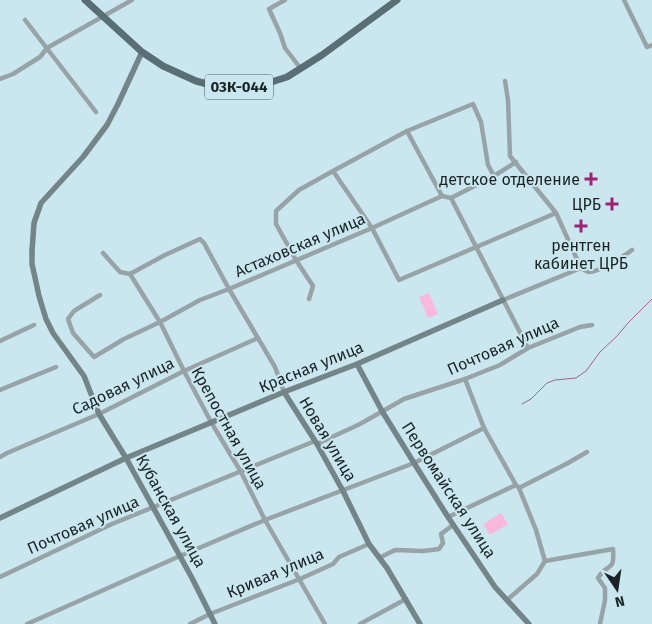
<svg xmlns="http://www.w3.org/2000/svg" width="652" height="624" viewBox="0 0 652 624" font-family="'Fira Sans',sans-serif">
<style>
.green{fill:#f9b9dd}
.lines{fill:none;stroke-linecap:round;stroke-linejoin:round}
.stream{stroke:#9f648a;stroke-width:1}
.street{stroke:#97a3a6;stroke-width:4.5}
.secondary{stroke:#738589;stroke-width:5.5}
.primary{stroke:#5a6f75;stroke-width:7}
.poi-dot{fill:#9f2276;stroke:#cae6ee;stroke-width:2}
.labels{text-anchor:middle;dominant-baseline:central;stroke-width:4;stroke-linejoin:round;paint-order:stroke}
.shield{fill:#cae6ee;stroke:#4e5e63;stroke-width:1}
.shield-label{font-size:15px;font-weight:bold;fill:#192427}
.poi-label{font-size:16px;fill:#192427;stroke:#cae6ee;text-anchor:end}
.street-label{font-size:16px;fill:#192427;stroke:#cae6ee}
</style>
<rect width="100%" height="100%" fill="#cae6ee"/>
<g class="green">
<polygon points="429,293 438,314 428,318 419,297"/>
<polygon points="501,513 508,524 490,535 483,524"/>
</g>
<g class="lines">
<polyline class="stream" points="522,404 531,399 547,383 555,380 576,378 586,371 600,352 617,336 628,323 652,299"/>
<g class="street">
<polyline points="285,0 269,9 280,33 285,48 301,69"/>
<polyline points="624,0 647,47 652,45"/>
<polyline points="25,20 96,112"/>
<polyline points="0,79 13,74 40,57 47,48 132,0"/>
<polyline points="505,81 508,100 510,156 556,213 581,268"/>
<polyline points="407,131 442,196"/>
<polyline points="333,171 372,228 399,280 556,213"/>
<polyline points="451,198 528,348"/>
<polyline points="103,253 120,272 130,274 160,322 184,371 211,422 241,472 265,520 325,624"/>
<polyline points="130,274 165,255 200,239 204,243 229,289 275,367 284,392"/>
<polyline points="100,295 74,311 68,319 73,333 94,357 124,339 160,322 200,300 229,289 372,228 442,196 451,198 494,176 516,162"/>
<polyline points="309,299 313,286 296,260 276,224 276,211 299,190 333,171 407,131 473,104 481,122 488,165 494,176"/>
<path d="M503 300 581 268C582 269 586 271 588 272 598 273 624 256 632 250"/>
<polyline points="0,341 34,325"/>
<polyline points="465,379 484,428 516,485 519,488 536,530 545,561 537,574 507,600"/>
<polyline points="0,390 56,367"/>
<polyline points="317,444 360,424 404,399 465,379 500,365 528,348 580,327 592,325"/>
<polyline points="0,457 7,453 99,414 184,371 258,338"/>
<polyline points="519,488 568,463 587,452"/>
<polyline points="448,517 516,485"/>
<polyline points="379,558 395,550 423,551 439,549 443,543 441,534 453,525"/>
<path d="M545 561 613 549C615 574 607 562 598 578L605 588V600L600 624"/>
<polyline points="0,577 112,524 315,441"/>
<polyline points="27,624 180,556 265,520 414,463 484,428"/>
<polyline points="190,624 210,614 300,579 333,564 339,557 369,544"/>
<polyline points="360,624 406,599"/>
</g>
<g class="secondary">
<polyline points="142,52 118,104 107,125 83,157 41,203 34,223 32,251 32,264 39,296 46,319 53,333 84,376 99,414 126,458 192,578 215,624"/>
<polyline points="357,364 382,411 414,463 448,517 495,587 529,624"/>
<polyline points="284,392 317,444 343,491 369,544 387,568 420,624"/>
<polyline points="0,518 126,458 284,392 357,364 503,300"/>
</g>
<polyline class="primary" points="85,0 142,52 163,66 196,81 211,85 223,87 244,87 262,85 287,77 322,55 397,0"/>
</g>
<g class="poi-dot">
<path d="M588.5 171.5h5v5h5v5h-5v5h-5v-5h-5v-5h5z"/>
<path d="M609.5 196.5h5v5h5v5h-5v5h-5v-5h-5v-5h5z"/>
<path d="M578.5 218.5h5v5h5v5h-5v5h-5v-5h-5v-5h5z"/>
</g>
<g class="labels">
<rect class="shield" x="205" y="74.5" width="68" height="25" rx="4"/>
<g class="shield-label">
<text x="239" y="87">03К-044</text>
</g>
<g class="poi-label">
<text x="580" y="179">детское отделение</text>
<text x="601" y="204">ЦРБ</text>
<text x="581" y="245" text-anchor="middle">рентген<tspan x="581" dy="18">кабинет ЦРБ</tspan></text>
</g>
<g class="street-label">
<text transform="translate(300 245) rotate(-23)">Астаховская улица</text>
<text transform="translate(503 346) rotate(-24)">Почтовая улица</text>
<text transform="translate(311 367) rotate(-22)">Красная улица</text>
<text transform="translate(123 386) rotate(-26)">Садовая улица</text>
<text transform="translate(229 428) rotate(61)">Крепостная улица</text>
<text transform="translate(328 439) rotate(59)">Новая улица</text>
<text transform="translate(449 490) rotate(57)">Первомайская улица</text>
<text transform="translate(171 511) rotate(61)">Кубанская улица</text>
<text transform="translate(83 525) rotate(-24)">Почтовая улица</text>
<text transform="translate(275 573) rotate(-23)">Кривая улица</text>
</g>
</g>
<g transform="translate(617 589) rotate(167)" stroke="#cae6ee" stroke-width="4" paint-order="stroke">
<path d="M0-4L9 19L0 12L-9 19Z" fill="#192427"/>
<text y="-8" font-size="14" font-weight="bold" text-anchor="middle" fill="#192427">N</text>
</g>
</svg>
